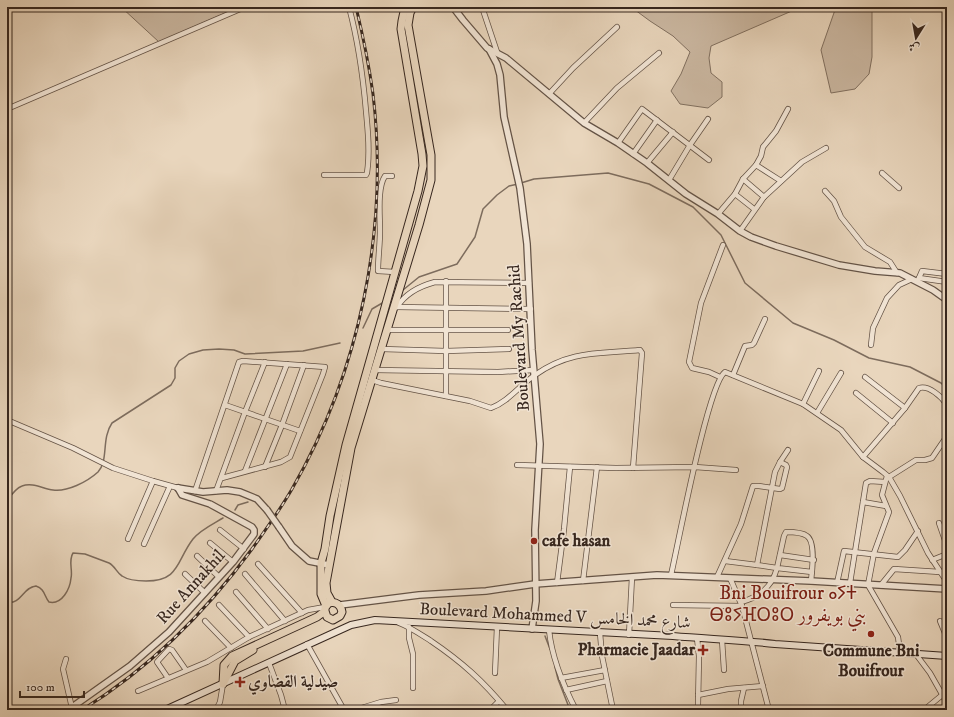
<svg xmlns="http://www.w3.org/2000/svg" width="954" height="717" viewBox="0 0 954 717" font-family="'IM FELL DW Pica',Amiri,'Noto Sans Tifinagh',serif">
<style>
.green{fill:#cbb8a2;stroke:#817060}
.lines{fill:none;stroke-linecap:round;stroke-linejoin:round}
.stream{stroke:#7d6c5d;stroke-width:1.5}
.minor-casing{stroke:#645346;stroke-width:6}
.tertiary-casing{stroke:#645346;stroke-width:8}
.secondary-casing{stroke:#37271f;stroke-width:8}
.primary-casing{stroke:#37271f;stroke-width:9}
.minor{stroke:#f1e4d4;stroke-width:4.5}
.tertiary{stroke:#f1e4d4;stroke-width:5.5}
.secondary{stroke:#f1e4d4;stroke-width:6}
.primary{stroke:#e9d6bd;stroke-width:7}
.rail-casing{stroke:#37271f;stroke-width:3}
.rail{stroke:#f1e4d4;stroke-width:1.5;stroke-dasharray:4.5;stroke-linecap:butt}
.tertiary-bridge-casing{stroke:#645346;stroke-width:8;stroke-linecap:butt}
.tertiary-bridge{stroke:#f1e4d4;stroke-width:5.5}
.poi-dot{fill:#8f2418;stroke:#f1e4d4;stroke-width:1.5}
.labels{text-anchor:middle;dominant-baseline:central;stroke-width:3;stroke-linejoin:round;paint-order:stroke}
.street-label{font-size:17px;fill:#37271f;stroke:#f1e4d4}
.poi-label{font-size:17px;font-weight:bold;fill:#37271f;stroke:#f1e4d4;text-anchor:start}
.quarter-label{font-size:19px;fill:#7a1f14;stroke:#f1e4d4}
</style>
<rect width="100%" height="100%" fill="#e9d6bd"/>
<filter id="stains"><feTurbulence type="fractalNoise" baseFrequency=".005" numOctaves="4"/><feColorMatrix values="0 0 0 0 .2 0 0 0 0 .09 0 0 0 0 .02 0 0 0 .5 -.17"/></filter>
<radialGradient id="worn" r=".72"><stop offset=".6" stop-color="#630" stop-opacity="0"/><stop offset="1" stop-color="#630" stop-opacity=".3"/></radialGradient>
<g class="green">
<polygon points="121,7 239,7 159,42"/>
<polygon points="631,7 801,7 711,46 709,58 711,73 722,82 722,97 708,108 680,104 671,91 681,74 690,52 673,36 650,21"/>
<polygon points="836,7 872,7 872,57 869,74 855,89 831,93 821,50"/>
</g>
<g class="lines">
<g class="stream">
<polyline points="521,183 534,179 608,173 649,184 693,207 721,235 745,283 793,323 834,340 869,358 910,367 941,383 947,389"/>
<polyline points="403,290 419,277 457,264 475,237 483,209 497,195 509,186 518,184"/>
<polyline points="363,328 372,309 384,302"/>
<path d="M7 501C11 495 16 488 22 486 33 482 43 489 53 490 67 492 87 482 98 472 109 460 101 439 112 423L171 385 175 378V368L179 361 189 354 203 350 219 349 234 350 245 354 303 351 340 343"/>
<polyline points="235,510 238,505 248,502"/>
<path d="M7 602C21 605 23 587 36 586 45 589 44 596 49 602 62 605 70 589 71 578 73 570 68 561 73 553L85 554 109 563C115 566 117 573 122 576 128 580 138 581 146 581 180 581 176 561 193 539 200 530 213 524 223 518"/>
<polyline points="545,636 550,649"/>
<polyline points="555,667 558,679 570,710"/>
</g>
<g class="minor-casing">
<g id="minor">
<polyline points="482,7 497,52"/>
<polyline points="549,94 573,68 617,27"/>
<polyline points="7,109 245,7"/>
<polyline points="584,123 617,88 659,53"/>
<polyline points="618,143 642,109 709,160"/>
<polyline points="633,154 657,120"/>
<polyline points="647,163 673,132"/>
<polyline points="756,165 781,181"/>
<polyline points="882,173 899,188"/>
<path d="M324 175H366L367 173C370 153 368 132 366 111 363 76 358 41 349 7"/>
<path d="M392 176H385C377 188 380 216 380 231 380 244 378 258 378 271L395 272"/>
<polyline points="743,179 764,197"/>
<polyline points="669,180 690,145 708,119"/>
<polyline points="825,191 834,201 841,217 865,247 890,262 897,273"/>
<polyline points="735,194 754,209"/>
<polyline points="718,214 735,194 743,179 756,165 761,156 763,147 776,131 788,109"/>
<polyline points="740,231 764,197 802,162 826,148"/>
<polyline points="919,278 922,271 947,274"/>
<polyline points="918,280 919,278 947,282"/>
<polyline points="396,307 531,309"/>
<path d="M397 307C405 294 420 286 435 282L529 283"/>
<polyline points="387,330 508,330"/>
<polyline points="871,345 873,328 887,298 899,285 912,279"/>
<polyline points="382,349 446,351 509,349"/>
<polyline points="375,370 498,372 534,370"/>
<polyline points="733,375 745,346 752,345 754,343 765,319"/>
<polyline points="720,377 709,372 692,368 689,362 701,303 723,245"/>
<polyline points="865,377 905,408"/>
<path d="M372 380 381 383 470 401 491 408C508 402 520 385 535 375 570 350 599 354 640 350L642 353 633 468"/>
<polyline points="856,393 893,423"/>
<polyline points="446,396 446,281"/>
<polyline points="803,404 819,371"/>
<polyline points="225,405 300,431"/>
<polyline points="817,413 841,373"/>
<polyline points="7,420 73,448 113,468 153,481 178,488"/>
<path d="M863 457 905 408 919 388C929 385 942 397 947 405"/>
<polyline points="517,465 616,468 695,467 736,470"/>
<polyline points="265,467 282,425 304,365"/>
<polyline points="245,471 287,364"/>
<polyline points="887,476 882,495 889,512 874,553 868,585 898,637 900,652"/>
<polyline points="889,477 916,460 925,460 932,458 947,436"/>
<polyline points="195,491 239,362 243,361 325,367 323,374 290,457 281,462 222,478"/>
<polyline points="216,491 245,412 265,362"/>
<polyline points="863,502 886,506"/>
<polyline points="939,523 947,546"/>
<polyline points="220,530 244,549"/>
<polyline points="128,539 153,481"/>
<polyline points="210,543 233,562"/>
<polyline points="144,544 170,486"/>
<polyline points="780,555 814,560"/>
<polyline points="197,556 219,577"/>
<polyline points="932,560 947,554"/>
<polyline points="725,561 757,565"/>
<polyline points="258,564 302,613"/>
<polyline points="185,574 205,593"/>
<polyline points="245,574 285,621"/>
<path d="M671 575C678 545 708 384 725 372L803 404 841 430 863 457 883 472 889 477 900 496 928 553 947 582"/>
<polyline points="717,577 741,524 753,486 759,486 780,489 782,488 787,467 786,465 780,462"/>
<polyline points="730,578 742,606 769,710"/>
<polyline points="583,581 597,467"/>
<path d="M811 581C812 572 816 542 807 536 802 532 791 532 786 532L784 536 777 568 812 572"/>
<polyline points="557,583 564,529 570,467"/>
<polyline points="837,583 844,551 898,557 905,550 918,531"/>
<polyline points="850,583 866,483 870,481 885,482"/>
<polyline points="881,585 894,569 940,572"/>
<polyline points="236,592 268,629"/>
<path d="M741 602C760 597 772 587 777 568L757 565 775 472 780 462 788 450"/>
<polyline points="219,605 249,637"/>
<polyline points="673,605 742,606"/>
<polyline points="205,621 231,648"/>
<polyline points="940,621 947,638"/>
<path d="M399 623C410 627 420 634 431 641 462 662 483 681 507 710"/>
<polyline points="409,627 409,638 413,654 413,688"/>
<path d="M549 630C552 659 563 685 576 710"/>
<polyline points="600,633 602,656 613,710"/>
<polyline points="629,635 632,577"/>
<polyline points="722,640 724,670"/>
<polyline points="307,644 344,710"/>
<polyline points="915,653 930,673 947,703"/>
<polyline points="66,659 63,669 72,708"/>
<polyline points="269,663 281,695 285,710"/>
<polyline points="495,673 497,627"/>
<polyline points="168,678 157,662 169,649 172,650 186,670"/>
<polyline points="561,678 605,670"/>
<polyline points="566,690 607,681"/>
<polyline points="138,691 207,662 249,637 308,610 325,607"/>
<polyline points="698,695 728,689 763,686"/>
<polyline points="216,710 220,702 223,684"/>
<polyline points="355,710 381,702 396,700"/>
<polyline points="490,710 499,701"/>
<polyline points="695,710 697,708 698,705 699,656 697,638"/>
<polyline points="741,710 741,701 744,688"/>
<polyline points="924,710 947,691"/>
</g>
</g>
<g class="tertiary-casing">
<g id="tertiary">
<polyline points="453,7 463,20 487,48 506,58 584,123 618,143 647,163 686,194 718,214 740,231 751,237 776,246 839,265 875,271 900,273 933,290 947,300"/>
<polyline points="489,49 497,64 500,75 504,117 520,188 527,244 532,350 540,444 535,530 536,601 532,629"/>
<polyline points="178,488 203,492 227,490 240,492 257,499 267,510"/>
<polyline points="279,527 292,546 309,561 329,565"/>
<polyline points="340,605 419,595 486,591 535,584 657,575 811,581 947,589"/>
<polyline points="68,710 130,666 169,632 233,562 254,534 254,530 252,527 210,504 182,495 178,488"/>
</g>
</g>
<g class="secondary-casing">
<path id="secondary" d="M165 710 340 630 351 625 375 620 673 636C707 639 741 640 775 644L947 656"/>
</g>
<g class="primary-casing">
<g id="primary">
<polyline points="332,602 327,593 326,583 351,448 419,225 431,180 431,155 408,25 410,13 413,7"/>
<polyline points="326,606 321,594 321,563 325,549 330,516 346,445 418,191 423,166 422,154 401,29 402,21 405,7"/>
<polyline points="224,682 235,661 253,650"/>
<path d="M223 684 224 665 232 656 317 617 325 611V607L329 603C336 601 341 605 342 612L340 616 333 620 327 617 325 611"/>
</g>
</g>
<use href="#minor" class="minor"/>
<use href="#tertiary" class="tertiary"/>
<use href="#secondary" class="secondary"/>
<use href="#primary" class="primary"/>
<g class="rail-casing">
<path id="rail" d="M82 710C148 669 206 612 252 549 266 529 280 510 292 489 360 371 389 229 373 94 369 65 363 36 356 7"/>
</g>
<use href="#rail" class="rail"/>
<g class="tertiary-bridge-casing">
<polyline id="tertiary-bridge" points="267,510 279,527"/>
</g>
<use href="#tertiary-bridge" class="tertiary-bridge"/>
</g>
<g class="poi-dot">
<circle cx="534" cy="541" r="4"/>
<circle cx="871" cy="634" r="4"/>
<path d="M701 644h4v4h4v4h-4v4h-4v-4h-4v-4h4z"/>
<path d="M238 676h4v4h4v4h-4v4h-4v-4h-4v-4h4z"/>
</g>
<g class="labels">
<g class="street-label">
<text transform="translate(519 338) rotate(-94)">Boulevard My Rachid</text>
<text transform="translate(191 587) rotate(-48)">Rue Annakhil</text>
<text transform="translate(555 616) rotate(3)">Boulevard Mohammed V شارع محمد الخامس</text>
</g>
<g class="poi-label">
<text x="542" y="541">cafe hasan</text>
<text x="695" y="650" text-anchor="end">Pharmacie Jaadar</text>
<text x="871" y="651" text-anchor="middle">Commune Bni<tspan x="871" dy="20">Bouifrour</tspan></text>
<text x="248" y="682">صيدلية القضاوي</text>
</g>
<g class="quarter-label">
<text x="788" y="593">Bni Bouifrour ⴰⵢⵜ<tspan x="788" dy="22">ⴱⵓⵢⴼⵔⵓⵔ بني بويفرور</tspan></text>
</g>
</g>
<rect width="954" height="717" fill="none" stroke="#e9d6bd" stroke-width="24"/>
<rect x="8" y="8" width="938" height="701" fill="none" stroke="#37271f" stroke-width="2"/>
<rect x="12" y="12" width="930" height="693" fill="none" stroke="#37271f"/>
<g transform="translate(916 38) rotate(191)" stroke="#f1e4d4" stroke-width="3" paint-order="stroke">
<path d="M0-3L7 15L0 10L-7 15Z" fill="#37271f"/>
<text y="-6" font-size="11" font-weight="bold" text-anchor="middle" fill="#37271f">ش</text>
</g>
<path d="M20 691v6h64v-6" fill="none" stroke="#37271f" stroke-width="2"/>
<text x="26" y="691" font-size="12" fill="#37271f" stroke="#f1e4d4" stroke-width="3" paint-order="stroke">100 m</text>
<rect width="100%" height="100%" filter="url(#stains)"/>
<rect width="100%" height="100%" fill="url(#worn)"/>
</svg>
